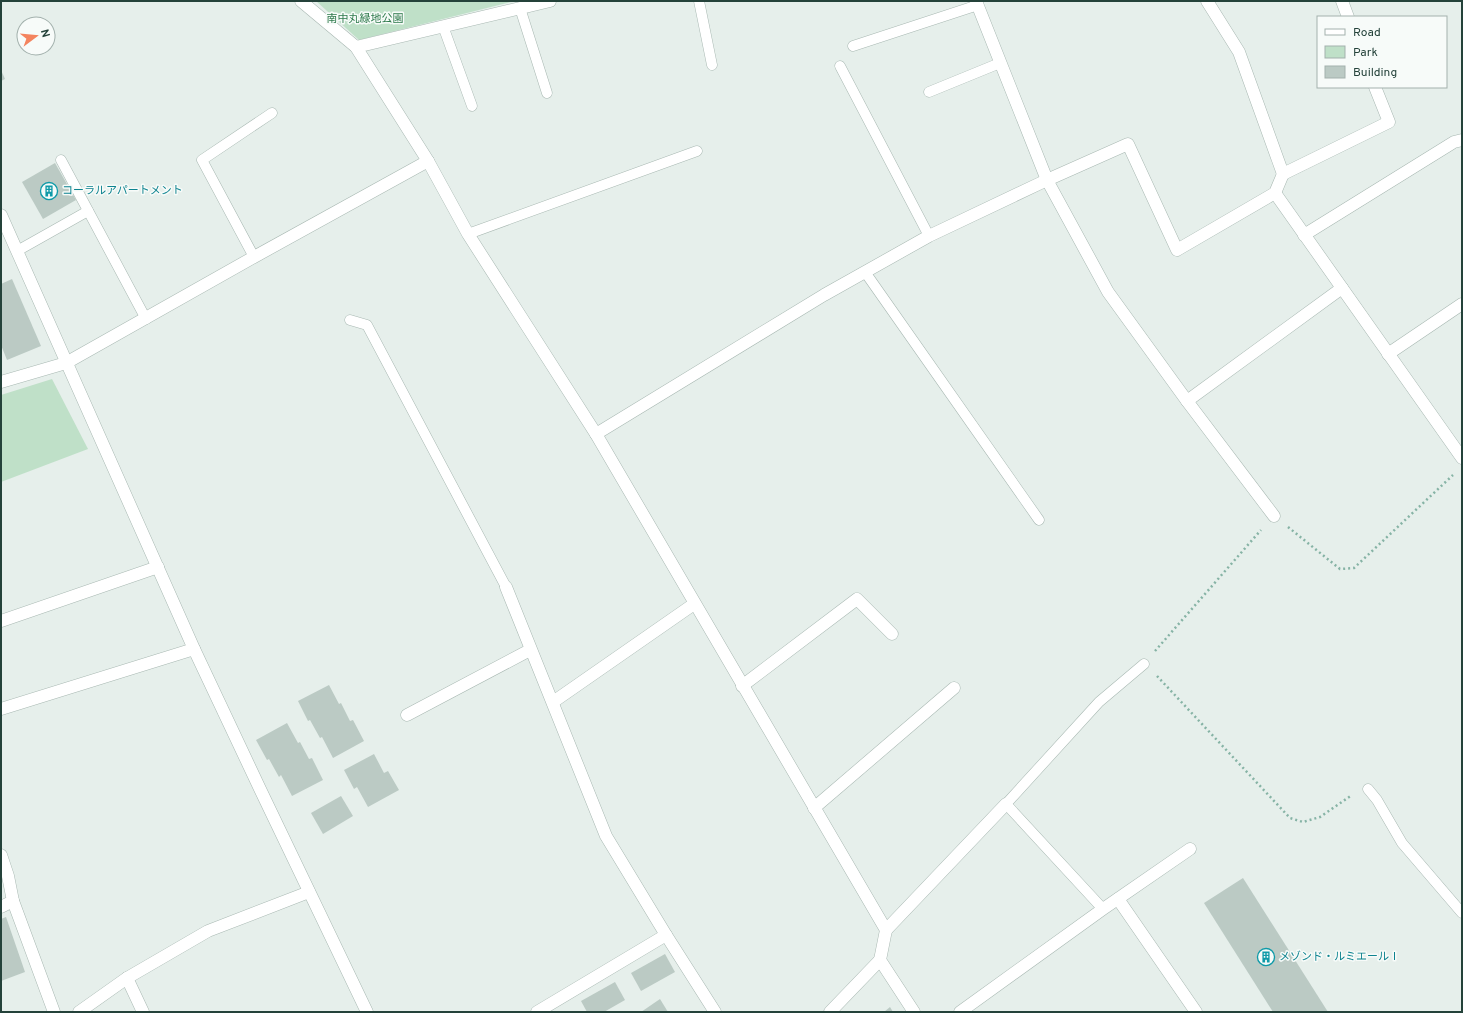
<svg xmlns="http://www.w3.org/2000/svg" width="1463" height="1013" viewBox="0 0 1463 1013" font-family="Overpass,'Noto Sans JP',sans-serif">
<style>
.green{fill:#bfe0c8}
.building{fill:#bbcac4}
.lines{fill:none;stroke-linecap:round;stroke-linejoin:round}
.service-casing{stroke:#a8b8b2;stroke-width:11}
.minor-casing{stroke:#a8b8b2;stroke-width:13}
.path{stroke:#86b3a5;stroke-width:2.5;stroke-dasharray:2 3;stroke-linecap:butt}
.service{stroke:#fff;stroke-width:10}
.minor{stroke:#fff;stroke-width:12}
.labels{text-anchor:middle;dominant-baseline:central;stroke-width:3;stroke-linejoin:round;paint-order:stroke}
.park-label{font-size:11px;fill:#2d7a4b;stroke:#f7fbf9}
.culture-label{font-size:11px;fill:#0d838f;stroke:#f7fbf9;text-anchor:start}
</style>
<rect width="100%" height="100%" fill="#e6efeb"/>
<g class="green">
<polygon points="316,1 515,1 359,40"/>
<polygon points="52,379 88,449 1,482 1,395"/>
</g>
<g class="building">
<polygon points="1,70 5,79 1,81"/>
<polygon points="55,163 76,200 43,219 22,182"/>
<polygon points="12,279 41,346 7,360 1,345 1,284"/>
<polygon points="329,685 339,704 341,703 350,721 353,720 364,741 333,758 322,737 320,738 310,720 308,721 298,701"/>
<polygon points="287,723 298,743 300,742 309,759 312,758 323,780 292,796 281,775 279,777 269,759 267,760 256,740"/>
<polygon points="374,754 384,773 388,771 399,790 368,807 357,787 354,789 344,770"/>
<polygon points="341,796 353,816 323,834 311,813"/>
<polygon points="1243,878 1328,1012 1273,1012 1204,903"/>
<polygon points="6,917 25,972 1,981 1,919"/>
<polygon points="665,954 675,972 641,991 631,973"/>
<polygon points="615,982 625,1000 604,1012 587,1012 581,1001"/>
<polygon points="660,999 668,1012 641,1012"/>
<polygon points="890,1007 893,1012 884,1012"/>
</g>
<g class="lines">
<g class="service-casing">
<g id="service">
<polyline points="699,1 712,65"/>
<polyline points="520,8 547,93"/>
<polyline points="443,26 472,106"/>
<polyline points="853,46 978,5"/>
<polyline points="840,66 929,236"/>
<polyline points="929,92 1000,63"/>
<polyline points="61,160 146,319"/>
<polyline points="468,234 697,151"/>
<polyline points="17,251 88,211"/>
<polyline points="254,257 202,160 272,113"/>
<polyline points="865,272 1039,520"/>
<polyline points="350,320 367,325 506,587"/>
<polyline points="1368,789 1377,800 1402,843 1462,913"/>
<polyline points="1103,909 1006,804 1099,702 1144,664"/>
</g>
</g>
<g class="minor-casing">
<g id="minor">
<polyline points="301,1 356,47"/>
<polyline points="550,1 356,47 428,161 468,234 596,434 886,930 880,960 914,1012"/>
<polyline points="976,1 1047,180 1108,292 1187,401 1274,516"/>
<polyline points="1207,1 1239,52 1283,174 1389,122 1375,87"/>
<polyline points="1342,1 1348,17"/>
<polyline points="1275,193 1462,458"/>
<polyline points="1,215 194,649 260,789 367,1012"/>
<polyline points="1304,235 1454,142 1462,140"/>
<polyline points="1388,354 1462,304"/>
<polyline points="1,382 66,363 254,257 428,161"/>
<polyline points="1187,401 1342,288"/>
<polyline points="596,434 824,295 929,236 1047,180 1128,144 1177,250 1275,193 1283,174"/>
<polyline points="506,587 606,836 666,935 715,1012"/>
<polyline points="1,621 158,567"/>
<polyline points="742,686 857,599 892,634"/>
<polyline points="553,702 694,604"/>
<polyline points="1,709 194,649"/>
<polyline points="407,715 530,650"/>
<polyline points="814,808 954,688"/>
<polyline points="1,855 8,876 13,901 54,1012"/>
<polyline points="1118,899 1196,1012"/>
<polyline points="1,907 13,901"/>
<polyline points="886,930 1006,804"/>
<polyline points="127,978 143,1012"/>
<polyline points="79,1012 127,978 208,931 309,892"/>
<polyline points="537,1012 666,935"/>
<polyline points="830,1012 880,960"/>
<polyline points="960,1012 1103,909 1190,849"/>
</g>
</g>
<g class="path">
<polyline points="1288,527 1340,569 1354,568 1453,475"/>
<polyline points="1155,651 1261,530"/>
<polyline points="1157,676 1290,818 1303,822 1320,817 1352,795"/>
</g>
<use href="#service" class="service"/>
<use href="#minor" class="minor"/>
</g>
<defs>
<g id="building-ring" transform="scale(0.9)"><circle r="9.5" fill="#f7fbf9" stroke="#0f9aa8" stroke-width="1.5"/><path d="M-4-6H4V6H1V3H-1V6H-4ZM-2.5-4.3h1.7v1.8h-1.7ZM.8-4.3h1.7v1.8H.8ZM-2.5-1h1.7V.8h-1.7ZM.8-1h1.7V.8H.8Z" fill="#0f9aa8"/></g>
</defs>
<g fill-rule="evenodd">
<use href="#building-ring" x="49" y="191"/>
<use href="#building-ring" x="1266" y="957"/>
</g>
<g class="labels">
<g class="park-label">
<text x="365" y="19">南中丸緑地公園</text>
</g>
<g class="culture-label">
<text x="62" y="191">コーラルアパートメント</text>
<text x="1279" y="957">メゾンド・ルミエールⅠ</text>
</g>
</g>
<rect width="1463" height="1013" fill="none" stroke="#24423a" stroke-width="4"/>
<rect x="1317" y="16" width="130" height="72" fill="#f7fbf9" stroke="#a3b1ad"/>
<rect x="1325" y="29" width="20" height="6" fill="#ffffff" stroke="#a3b1ad"/>
<text x="1353" y="36" font-size="12" fill="#24423a">Road</text>
<rect x="1325" y="46" width="20" height="12" fill="#bfe0c8" stroke="#a3b1ad"/>
<text x="1353" y="56" font-size="12" fill="#24423a">Park</text>
<rect x="1325" y="66" width="20" height="12" fill="#bbcac4" stroke="#a3b1ad"/>
<text x="1353" y="76" font-size="12" fill="#24423a">Building</text>
<g transform="translate(36 36) rotate(74)"><circle r="19" fill="#f7fbf9" stroke="#a3b1ad"/>
<path d="M0-3L7 15L0 10L-7 15Z" fill="#f4845f"/>
<text y="-6" font-size="11" font-weight="bold" text-anchor="middle" fill="#24423a">N</text>
</g>
</svg>
